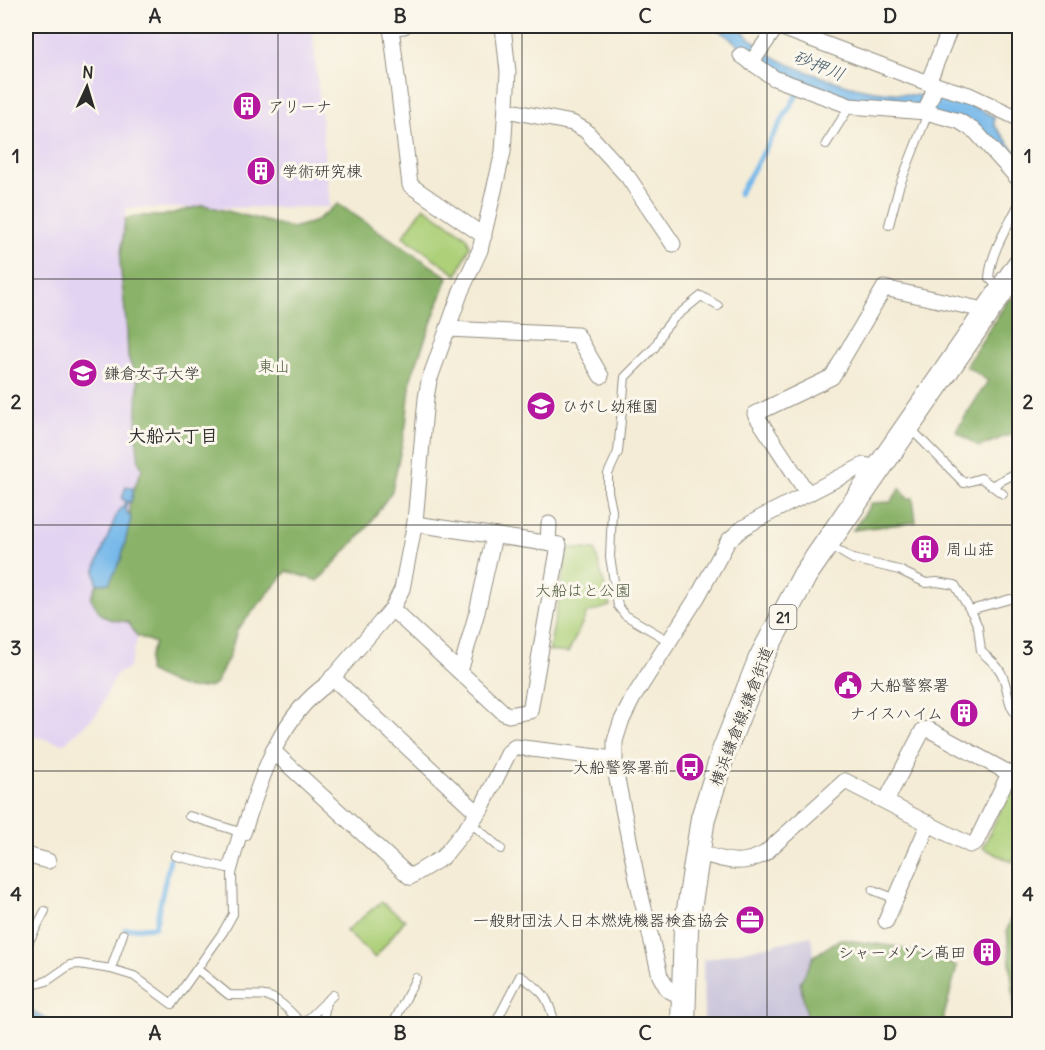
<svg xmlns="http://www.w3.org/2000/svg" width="1045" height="1050" viewBox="0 0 1045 1050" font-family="Delius,'Klee One',sans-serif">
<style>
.built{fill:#e3d3f2}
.industrial{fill:#c6c0da}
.green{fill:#add079;stroke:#6c7e52;stroke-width:1.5}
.forest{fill:#8ab269;stroke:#5a6e4a;stroke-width:1.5}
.water{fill:#74b8ea;stroke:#50728a;stroke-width:1.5}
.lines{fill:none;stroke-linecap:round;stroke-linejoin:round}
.stream{stroke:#74b8ea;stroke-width:5}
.service-casing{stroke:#908c80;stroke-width:10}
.minor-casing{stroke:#908c80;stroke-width:17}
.primary-casing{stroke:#908c80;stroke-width:26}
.service{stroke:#fff;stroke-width:8}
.minor{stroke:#fff;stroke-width:15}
.primary{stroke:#fff;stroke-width:24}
.grid{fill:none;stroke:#2b2b2b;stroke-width:1.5;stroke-opacity:0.55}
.labels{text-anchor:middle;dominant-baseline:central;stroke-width:6;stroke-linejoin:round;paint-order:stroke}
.shield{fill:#fbf7ec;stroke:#696865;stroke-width:1.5}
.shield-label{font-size:15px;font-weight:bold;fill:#2b2b2b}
.poi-label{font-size:16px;fill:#2b2b2b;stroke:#fbf7ec;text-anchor:start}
.park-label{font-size:16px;fill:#525d42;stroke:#fbf7ec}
.street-label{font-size:16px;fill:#2b2b2b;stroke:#fbf7ec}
.water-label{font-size:18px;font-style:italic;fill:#455c6e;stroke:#fbf7ec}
.neighbourhood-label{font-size:18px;font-weight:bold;fill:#2b2b2b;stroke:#fbf7ec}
.neatline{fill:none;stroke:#2b2b2b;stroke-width:2}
.grid-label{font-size:20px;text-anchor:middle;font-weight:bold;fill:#2b2b2b}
</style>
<rect width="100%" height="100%" fill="#fbf7ec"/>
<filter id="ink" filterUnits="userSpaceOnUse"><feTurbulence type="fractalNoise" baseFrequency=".0167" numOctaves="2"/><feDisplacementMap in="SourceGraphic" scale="12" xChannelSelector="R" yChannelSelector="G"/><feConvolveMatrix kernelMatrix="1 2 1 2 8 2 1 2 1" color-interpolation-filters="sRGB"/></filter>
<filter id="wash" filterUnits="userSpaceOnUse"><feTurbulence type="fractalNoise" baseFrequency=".008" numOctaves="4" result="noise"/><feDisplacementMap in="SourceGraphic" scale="24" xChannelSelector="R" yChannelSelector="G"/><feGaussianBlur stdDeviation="1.35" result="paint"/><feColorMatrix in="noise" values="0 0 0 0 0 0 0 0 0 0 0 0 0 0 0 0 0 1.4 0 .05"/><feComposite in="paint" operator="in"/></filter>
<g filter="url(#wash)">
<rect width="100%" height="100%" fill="#f4ecd6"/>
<polygon class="built" points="26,26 312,26 330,207 126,208 123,268 173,512 129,668 116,674 98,713 63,744 26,734"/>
<polygon class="industrial" points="811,936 814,956 800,983 809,1024 704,1024 703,960"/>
<g class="green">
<polygon points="424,207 467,237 470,246 457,275 403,236"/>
<polygon points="568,548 595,550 610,606 587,613 568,653 549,651"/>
<polygon points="1018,773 1020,774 1019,848 1012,862 983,848"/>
<polygon points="381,902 405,920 375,958 346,931"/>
</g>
<g class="forest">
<path d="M338 204 448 277 411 378 406 425 392 491 366 529 318 581 287 571 237 630 229 657 215 685C186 694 173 684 148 671L149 658 155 643 137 636 128 622C105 620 102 619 91 598L97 584 109 583 121 559 131 518C125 502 137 483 142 469L139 462 136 435 138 382 128 357 127 332 120 263 125 219 141 216H162L204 205 292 228 314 222Z"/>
<polygon points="1019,297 1019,431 979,447 956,431 988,381 966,366 1008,300"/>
<polygon points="900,488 907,498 913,498 916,522 853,530 872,503 891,502"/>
<polygon points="1019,905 1020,1024 1016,1024 1007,930 1015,908"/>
<polygon points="840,939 898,947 957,966 942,1024 809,1024 800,983 814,956"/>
</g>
<g class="water">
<path d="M714 26H736C746 34 757 45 768 53 788 67 843 85 868 90 910 97 956 93 994 117V125L1019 156V172L980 130 863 103 800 84 762 63Z"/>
<polygon points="126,486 134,489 131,502 128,501 125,509 131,518 121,559 109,583 97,584 95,571 97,564 116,516 120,509 123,507 126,501 122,499"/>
<polygon points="26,1007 54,1024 44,1024 26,1013"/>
</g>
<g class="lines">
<g class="stream">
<polyline points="739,194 798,93 799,88"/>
<polyline points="125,929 155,927 170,859"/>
</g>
</g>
</g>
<g filter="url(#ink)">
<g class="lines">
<g class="service-casing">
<g id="service">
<polyline points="826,144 850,106"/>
<polyline points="889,225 899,187 928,113"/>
<path d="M1000 289 989 278C991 251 1008 226 1020 202"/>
<polyline points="910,428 964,483 981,478 1003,494"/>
<polyline points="993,485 1020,471"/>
<path d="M829 545 853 559 899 570 926 583 937 582 955 585 973 615 978 627 981 651C989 660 999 665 1003 677 1009 691 1007 708 1020 718"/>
<polyline points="970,610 1010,599"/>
<polyline points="669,641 625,615 618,606 610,557 612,510 608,491 608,474 618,452 625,377 655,347 663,331 673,319 701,296 718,306"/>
<polyline points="471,823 501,849"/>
<polyline points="176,856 227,868 238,831"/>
<polyline points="873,890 896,899"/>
<polyline points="26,947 45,911"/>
<polyline points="111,969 123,934"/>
<path d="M197 969 229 995C272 996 271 990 302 1024"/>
<polyline points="26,975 30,984"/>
<polyline points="26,987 47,981 70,965 79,964 111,969 134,976 172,1004 223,932 233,914 232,874 243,833 189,816"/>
<polyline points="303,1024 333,995"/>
<polyline points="323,1024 326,1001"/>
<polyline points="393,1024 416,978"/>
<path d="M495 1024 520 976C544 991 548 997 555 1024"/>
</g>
</g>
<g class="minor-casing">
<g id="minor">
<polyline points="404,26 391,27 410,185 484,236"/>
<polyline points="777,26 928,83 969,95 1020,119"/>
<polyline points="741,55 774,78 850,106 926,112 959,121 976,132 1020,181"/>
<polyline points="751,63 777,26"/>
<polyline points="928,83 951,26"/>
<polyline points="506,110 572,123 585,130 628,177 673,244"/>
<polyline points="928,113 926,110 936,85"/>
<polyline points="448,329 577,335 601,376"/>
<polyline points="808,494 755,414 832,377 884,288 988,311"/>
<polyline points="548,543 549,524"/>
<polyline points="392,609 504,713 509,715 530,711 559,545 415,524"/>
<polyline points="458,670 462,665 477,612 494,536"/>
<polyline points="332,677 478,813"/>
<polyline points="273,751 410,877 443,857 472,821 481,809 509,752 515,747 614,759"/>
<path d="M243 833C262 777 277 720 327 684L392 609 402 589 415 522 426 398 429 381 461 291 480 250 503 152 508 72 503 26"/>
<path d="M696 852C724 859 737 868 764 854L845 781 970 845 976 842 1007 778V772L928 729 923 730 886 801"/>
<polyline points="26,855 48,861"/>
<polyline points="886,921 929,823"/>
<polyline points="683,997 668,990 660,976 637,879 615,769 615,741 621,722 633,698 698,596 728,541 743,528 762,517 864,465 880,468"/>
</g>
</g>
<g class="primary-casing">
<polyline id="primary" points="683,1024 686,929 703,818 724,751 761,658 805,575 1020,264"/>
</g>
<use href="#service" class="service"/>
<use href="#minor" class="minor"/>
<use href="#primary" class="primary"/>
</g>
</g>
<path class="grid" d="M278 26V1024M522 26V1024M767 26V1024M26 279H1020M26 525H1020M26 771H1020"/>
<defs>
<g id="building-disc" transform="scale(1.5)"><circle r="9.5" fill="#b5179e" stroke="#fbf7ec"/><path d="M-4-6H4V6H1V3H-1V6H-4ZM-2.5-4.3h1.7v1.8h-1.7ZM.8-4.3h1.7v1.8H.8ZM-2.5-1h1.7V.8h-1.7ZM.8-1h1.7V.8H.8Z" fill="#fff"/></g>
<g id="university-disc" transform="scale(1.5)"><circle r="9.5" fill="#b5179e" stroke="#fbf7ec"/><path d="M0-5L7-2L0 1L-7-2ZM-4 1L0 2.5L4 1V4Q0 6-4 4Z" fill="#fff"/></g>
<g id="school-disc" transform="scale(1.5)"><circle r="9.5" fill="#b5179e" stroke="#fbf7ec"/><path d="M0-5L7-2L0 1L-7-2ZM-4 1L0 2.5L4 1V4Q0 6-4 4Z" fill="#fff"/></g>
<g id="civic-disc" transform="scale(1.5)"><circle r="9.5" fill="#b5179e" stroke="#fbf7ec"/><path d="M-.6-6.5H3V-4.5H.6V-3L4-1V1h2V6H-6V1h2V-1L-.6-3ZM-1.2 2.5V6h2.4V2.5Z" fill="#fff"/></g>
<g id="bus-disc" transform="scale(1.5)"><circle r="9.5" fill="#b5179e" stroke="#fbf7ec"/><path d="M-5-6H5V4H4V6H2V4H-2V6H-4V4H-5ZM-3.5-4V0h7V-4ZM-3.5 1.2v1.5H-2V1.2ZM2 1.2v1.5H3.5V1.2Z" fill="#fff"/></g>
<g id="office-disc" transform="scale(1.5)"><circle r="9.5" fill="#b5179e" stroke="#fbf7ec"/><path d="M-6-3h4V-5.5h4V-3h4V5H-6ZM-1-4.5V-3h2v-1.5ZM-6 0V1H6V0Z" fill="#fff"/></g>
</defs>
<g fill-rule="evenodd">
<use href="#building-disc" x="247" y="106"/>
<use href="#building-disc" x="261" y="171"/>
<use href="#university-disc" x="83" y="373"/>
<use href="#school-disc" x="541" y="406"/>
<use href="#building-disc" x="925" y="549"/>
<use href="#civic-disc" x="848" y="685"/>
<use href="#building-disc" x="964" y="713"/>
<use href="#bus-disc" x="690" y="767"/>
<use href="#office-disc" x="750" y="920"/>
<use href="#building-disc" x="987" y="952"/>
</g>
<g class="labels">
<rect class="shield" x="769.5" y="605" width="27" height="24" rx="4.5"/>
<g class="shield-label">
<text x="783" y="617">21</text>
</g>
<g class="poi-label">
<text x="268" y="106">アリーナ</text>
<text x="282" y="171">学術研究棟</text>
<text x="104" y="373">鎌倉女子大学</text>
<text x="562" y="406">ひがし幼稚園</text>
<text x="946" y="549">周山荘</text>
<text x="869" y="685">大船警察署</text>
<text x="943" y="713" text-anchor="end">ナイスハイム</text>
<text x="669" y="767" text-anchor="end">大船警察署前</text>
<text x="729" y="920" text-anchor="end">一般財団法人日本燃焼機器検査協会</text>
<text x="966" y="952" text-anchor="end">シャーメゾン髙田</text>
</g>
<g class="park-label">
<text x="274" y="366">東山</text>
<text x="583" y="590">大船はと公園</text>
</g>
<g class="street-label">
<text transform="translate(741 716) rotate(-69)">横浜鎌倉線;鎌倉街道</text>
</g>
<g class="water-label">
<text transform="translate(819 65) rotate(22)">砂押川</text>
</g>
<g class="neighbourhood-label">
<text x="173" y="435">大船六丁目</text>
</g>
</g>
<rect width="1045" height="1050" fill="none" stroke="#fbf7ec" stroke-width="66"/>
<g transform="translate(87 87) rotate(4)" stroke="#fbf7ec" stroke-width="4.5" paint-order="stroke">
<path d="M0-4.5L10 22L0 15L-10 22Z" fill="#2b2b2b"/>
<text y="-9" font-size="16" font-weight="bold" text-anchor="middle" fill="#2b2b2b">N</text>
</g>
<rect x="33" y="33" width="979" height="984" class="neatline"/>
<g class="grid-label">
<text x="155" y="23">A</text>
<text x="400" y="23">B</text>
<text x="645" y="23">C</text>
<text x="890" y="23">D</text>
<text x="16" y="163">1</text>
<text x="1028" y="163">1</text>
<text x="16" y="409">2</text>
<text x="1028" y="409">2</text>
<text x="16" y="655">3</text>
<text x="1028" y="655">3</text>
<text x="16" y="901">4</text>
<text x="1028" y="901">4</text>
<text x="155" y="1040">A</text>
<text x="400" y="1040">B</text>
<text x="645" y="1040">C</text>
<text x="890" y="1040">D</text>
</g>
</svg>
